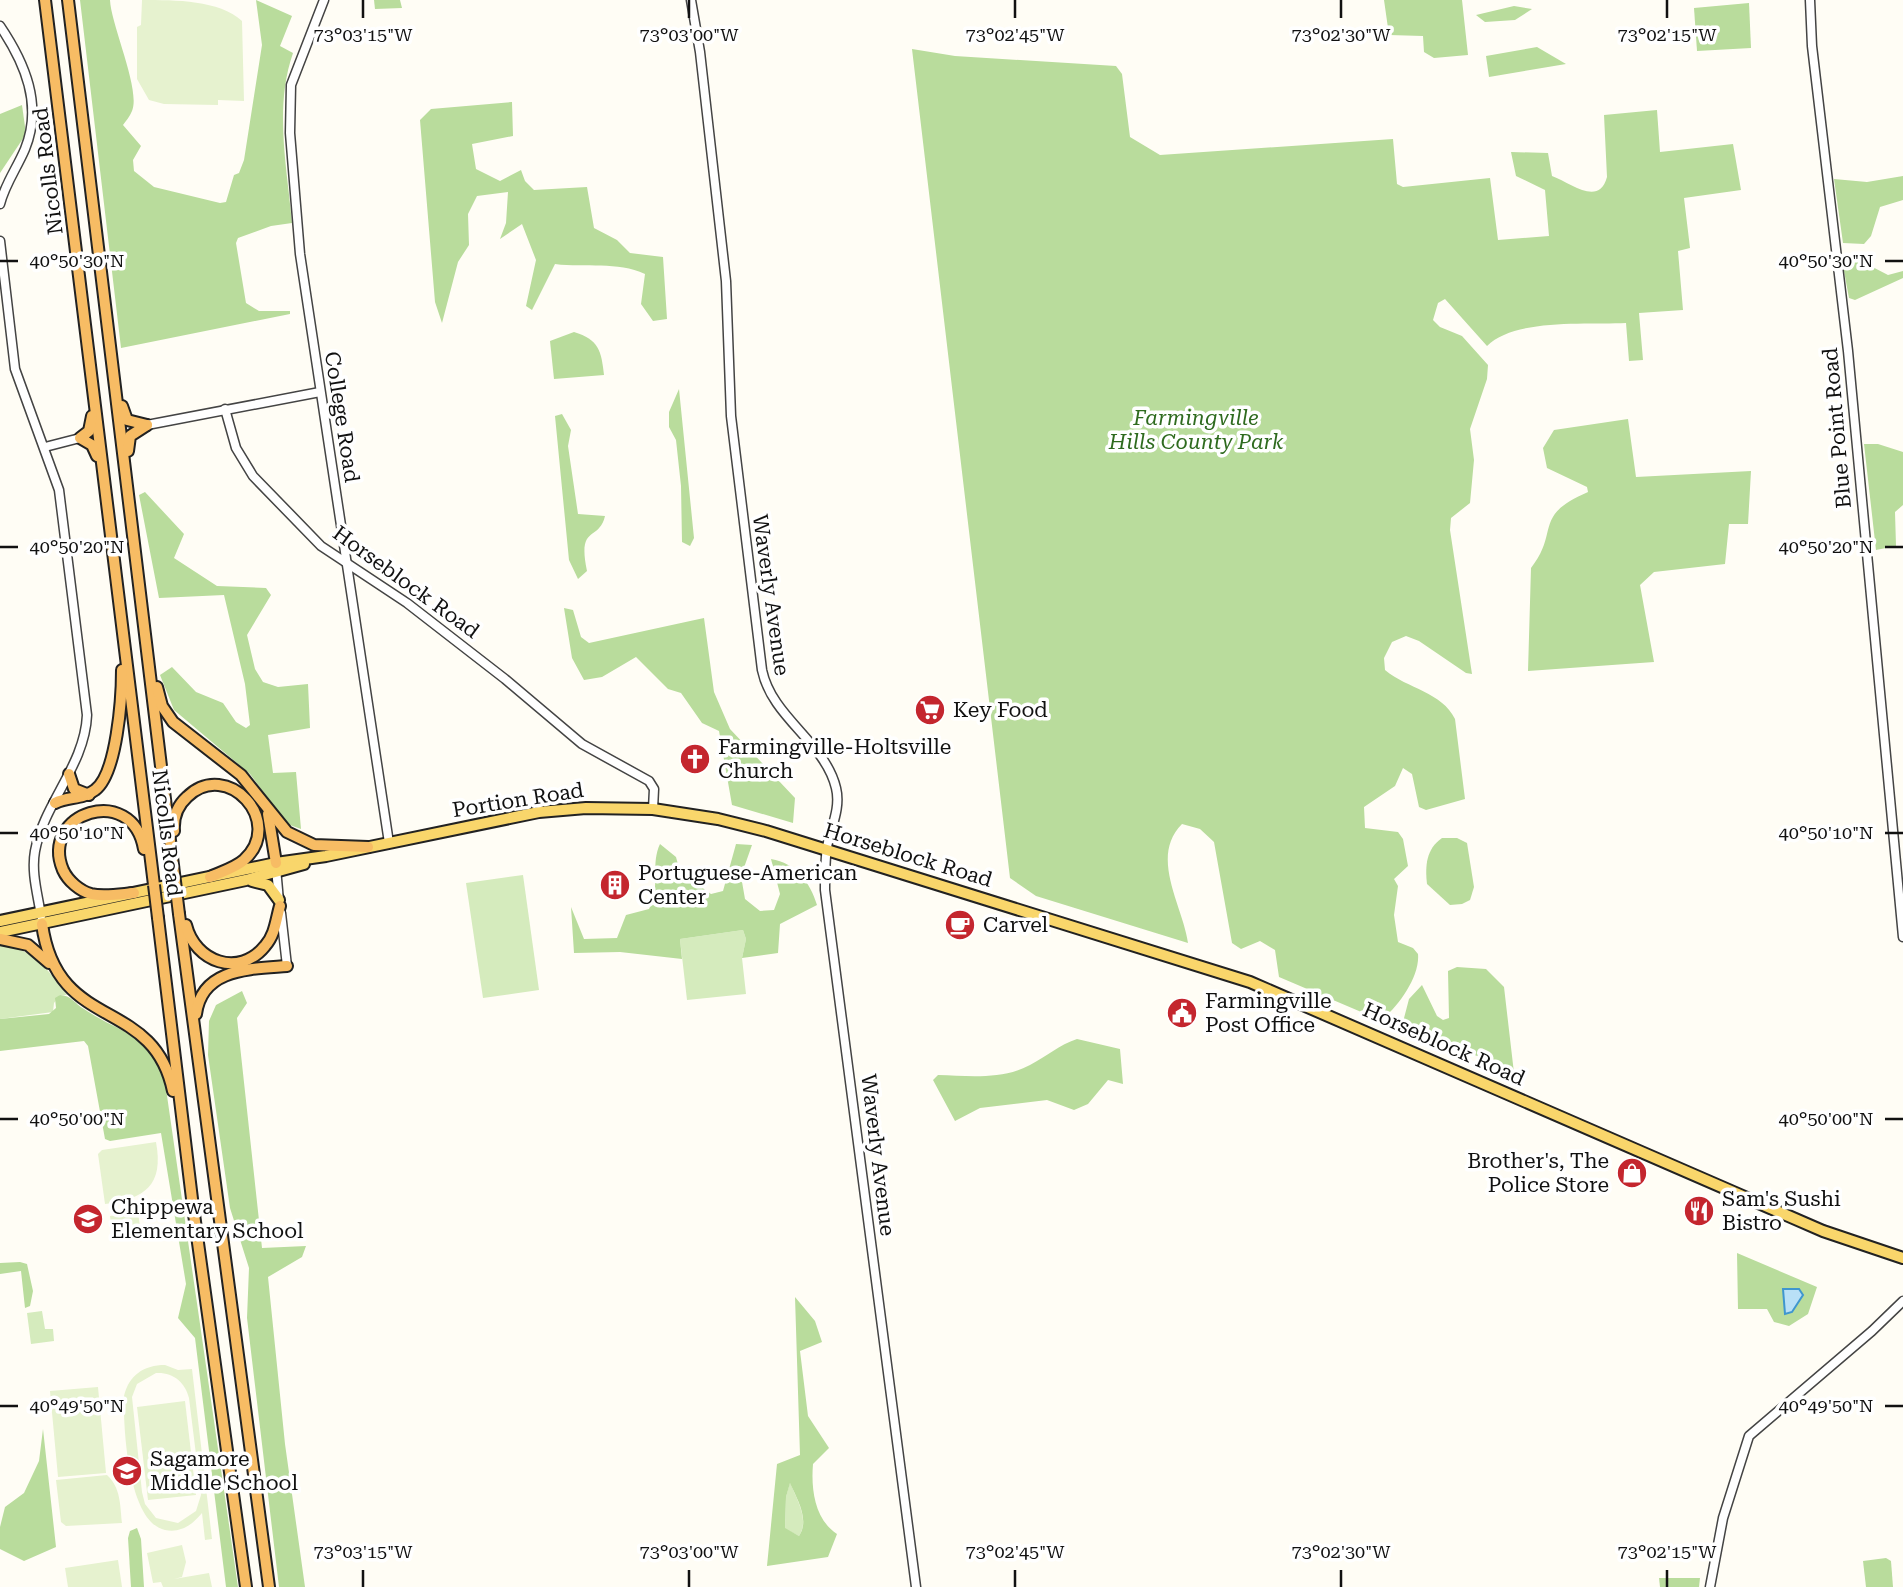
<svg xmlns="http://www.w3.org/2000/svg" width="1903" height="1587" viewBox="0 0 1903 1587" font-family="'Roboto Serif',serif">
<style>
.green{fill:#d5ebbd}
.forest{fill:#b9dc9c;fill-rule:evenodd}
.pitch{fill:#e6f2cf;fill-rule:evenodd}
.water{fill:#b9e0f7;stroke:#3f96cf;stroke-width:2}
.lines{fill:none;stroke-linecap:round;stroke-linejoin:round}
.tertiary-casing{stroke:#444;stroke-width:11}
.primary-casing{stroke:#222;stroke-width:14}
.trunk-casing{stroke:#222;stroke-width:14}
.tertiary{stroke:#fff;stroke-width:8}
.primary{stroke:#f9d66b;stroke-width:10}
.trunk{stroke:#f7bc64;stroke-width:10}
.trunk-bridge-casing{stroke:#222;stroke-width:14;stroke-linecap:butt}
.trunk-bridge{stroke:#f7bc64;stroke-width:10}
.ticks{fill:none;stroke:#111;stroke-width:2.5}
.labels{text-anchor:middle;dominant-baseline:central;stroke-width:7;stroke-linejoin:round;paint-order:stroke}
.street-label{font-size:21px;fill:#111;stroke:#fff}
.park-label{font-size:21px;font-style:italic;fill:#2f6b1f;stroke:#fff}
.poi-label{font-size:21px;fill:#111;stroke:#fff;text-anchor:start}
.ticks-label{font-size:18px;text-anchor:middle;fill:#111;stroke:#fff;stroke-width:7;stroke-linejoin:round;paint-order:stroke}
</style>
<rect width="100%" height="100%" fill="#fffdf5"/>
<g class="green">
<polygon points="523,875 539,990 483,998 466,883"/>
<polygon points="743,930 746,939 742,958 746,994 687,1000 680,939"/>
<path d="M0 946C32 946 49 971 67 995H60L54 1003 53 1012 0 1019Z"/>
<polygon points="42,1311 45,1329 53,1329 54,1341 31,1344 27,1313"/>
<path d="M790 1482C796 1499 810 1519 799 1536L785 1529 786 1497Z"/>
</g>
<g class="forest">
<path d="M80 0H110C111 25 141 90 132 111 130 116 126 121 123 125L141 146 133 160 134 171 154 187 220 203 226 202 234 175 239 173 244 160 262 45 256 0 292 16 280 46 293 53C274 108 287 166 292 223L271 226 238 238 236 243 246 303 259 311H290V314L121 348Z"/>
<polygon points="374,0 400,0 402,8 375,9"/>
<polygon points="1384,0 1462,0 1468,55 1434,58 1424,52 1423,36 1389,35"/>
<polygon points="1749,3 1751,48 1697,51 1694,8"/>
<polygon points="1514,6 1532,9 1515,20 1485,22 1476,15"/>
<polygon points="1537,47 1566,64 1489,77 1486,56"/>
<path d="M912 49 955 56 1116 66 1122 74 1130 137 1160 155 1393 139 1397 184 1403 187 1490 178 1498 240 1549 236 1545 190 1516 176 1511 152 1548 153 1552 176C1571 183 1599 207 1607 177L1604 115 1657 110 1660 152 1733 144 1741 190 1684 198 1690 248 1678 251 1683 310 1639 313 1643 360 1629 361 1626 323C1587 325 1515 318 1487 346L1445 299 1438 303 1433 320 1440 327 1462 336 1488 365 1487 379 1470 429 1474 460 1470 503 1451 518 1450 530 1472 674 1466 673 1419 641 1406 636 1392 642 1384 658 1385 670C1408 689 1442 692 1455 719L1465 799 1426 810 1419 807 1412 774 1403 768 1395 786 1364 807 1365 828 1398 832 1403 839 1408 866 1394 879 1398 886 1394 915 1398 942 1413 948 1418 954C1420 976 1400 1004 1384 1018L1373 1017 1279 977 1275 950 1260 941 1241 949 1232 943 1214 842 1200 829 1182 824C1149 857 1183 906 1188 943L1036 896 1010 878Z"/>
<path d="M512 102 513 136 472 144 476 169 500 181 521 170 525 181 534 190 587 187 594 228 617 240 630 253 663 257 667 319 653 321 641 304 645 274C617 261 586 268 555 264L532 310 526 306 536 260 522 224 500 239 506 223 508 192 477 196 468 214 469 245 458 262 442 323 435 302 420 120 431 109Z"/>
<polygon points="22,105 26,134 0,173 0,114"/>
<polygon points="1903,176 1903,200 1880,207 1871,236 1864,244 1843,243 1834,179 1867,182"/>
<polygon points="1841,255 1861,261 1888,275 1903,271 1903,278 1855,300 1849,298"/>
<path d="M574 332C599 340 601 350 604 375L554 379 550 341Z"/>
<polygon points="679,389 694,538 690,546 682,542 681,486 676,440 669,427 669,412"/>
<path d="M562 414 571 430 568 446 578 514 605 516C599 542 577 524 587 571L578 579 569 560 555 416Z"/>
<path d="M1628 419 1636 477 1751 471 1748 524H1729L1725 564 1654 572 1640 585 1654 662 1528 671 1531 568C1560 531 1532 516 1588 492L1587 487 1547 468 1543 448 1554 430Z"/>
<polygon points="1864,444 1878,444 1903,452 1903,505 1895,512 1896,546 1876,550"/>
<polygon points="145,492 184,534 174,558 217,586 266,588 271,595 247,635 255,669 263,682 278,687 308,684 310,728 268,735 273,773 296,772 301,829 287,824 250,774 174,710 160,675 172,667 196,692 223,703 236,722 246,728 250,725 245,684 224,595 159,598 139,495"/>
<polygon points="564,608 573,610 581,637 589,643 704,618 714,692 730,729 795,798 793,823 732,805 719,731 702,723 681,693 668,689 636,657 602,677 584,680 572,658"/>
<path d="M1442 838H1457L1467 843 1474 887 1470 900 1462 904 1450 905 1427 884C1425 866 1426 849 1442 838Z"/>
<path d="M660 844 676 857 680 872 711 894 723 891 736 844 752 845 741 876 745 899 760 911 774 910 780 894 771 859C796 863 810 882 817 905L780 924 778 953 742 958 746 939 743 930 680 939 682 959 620 952 574 953 571 907 584 939 617 938 626 915 649 909C661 888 650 865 660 844Z"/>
<polygon points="1457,967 1486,969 1504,987 1514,1073 1403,1022 1409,999 1422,985 1437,1016 1443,1020 1449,1018 1448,971"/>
<polygon points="242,991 247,1003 237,1018 262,1248 306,1246 302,1257 268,1277 285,1444 305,1587 279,1587 247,1318 249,1268 230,1208 208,1055 209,1021 216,1005"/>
<path d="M60 995C71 995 75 1004 84 1009 121 1034 141 1029 164 1075L238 1587H226L195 1338 178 1318 186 1284 161 1133 110 1141 105 1139 88 1046 84 1041 0 1051V1019L49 1014 56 1008 55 998Z"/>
<path d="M1077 1039 1120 1049 1123 1084 1108 1080 1088 1104 1074 1110 1047 1100 980 1108 955 1121 933 1080 938 1075C969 1076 1002 1080 1030 1065 1047 1056 1059 1045 1077 1039Z"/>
<polygon points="1737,1253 1817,1287 1808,1314 1789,1326 1774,1322 1767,1309 1738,1309"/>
<polygon points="20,1262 27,1264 33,1291 30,1306 25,1308 21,1271 0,1274 0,1263"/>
<path d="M795 1297 815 1321 822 1342 800 1351 808 1416 829 1448 813 1464C811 1488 814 1519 837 1534L828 1557 767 1566 777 1464 800 1455ZM790 1483C797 1499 810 1520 799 1536L785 1528 786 1497Z"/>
<polygon points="43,1429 56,1547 24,1561 0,1549 0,1527 5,1507 24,1493 39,1461"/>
<polygon points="137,1528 141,1539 144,1587 131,1587 128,1538 130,1531"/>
<polygon points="1886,1558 1891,1561 1893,1587 1866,1587 1863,1561"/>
<polygon points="1659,1578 1700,1578 1699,1587 1660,1587"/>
</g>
<g class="pitch">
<path d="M142 0C176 0 219 0 242 21L244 101 218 100V105L164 104 149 100 137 79V27L141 25Z"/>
<path d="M156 1142C164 1185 145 1199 105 1204L98 1154 102 1150Z"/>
<polygon points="138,1212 141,1235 113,1239 110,1216"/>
<path d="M165 1365 178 1370 192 1369 212 1539 205 1540 202 1513C192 1525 181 1533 165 1530 128 1522 123 1427 124 1396 129 1375 144 1365 165 1365ZM156 1373C173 1372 185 1382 189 1398L201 1495 196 1511 178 1523 156 1518 145 1504 142 1492 132 1397 137 1384Z"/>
<polygon points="98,1387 106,1473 58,1477 50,1391"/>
<polygon points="185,1401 196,1495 148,1500 137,1407"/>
<path d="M107 1475C121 1488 120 1505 122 1523L66 1526 61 1522 56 1480Z"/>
<polygon points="182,1545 186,1562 182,1577 174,1579 209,1573 212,1587 163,1587 161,1582 153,1583 147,1553"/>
<polygon points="118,1560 122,1587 68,1587 65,1568"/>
</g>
<polygon class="water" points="1783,1289 1799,1289 1803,1295 1792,1312 1785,1314"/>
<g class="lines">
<g class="tertiary-casing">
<g id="tertiary">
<polyline points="324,0 291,85 290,133 300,254 389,843"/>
<path d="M691 0 700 52 726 281 731 416 762 670C772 718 825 742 836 788 841 808 831 827 827 847 825 861 825 875 825 890L916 1587"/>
<polyline points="1810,0 1812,46 1848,351 1903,937"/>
<path d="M0 26C25 63 43 105 25 149 17 168 5 184 0 204"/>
<path d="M0 241 15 369 59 490 87 715C85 765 44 803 35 851 31 873 38 895 41 916"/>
<polyline points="225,409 236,448 253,476 321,546 407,603 505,679 582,744 649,781 654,789 653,809"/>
<polyline points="147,425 320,392"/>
<polyline points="45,447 80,438"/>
<polyline points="276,868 279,901"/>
<polyline points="281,913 287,966"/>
<polyline points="1710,1587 1723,1518 1749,1436 1872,1331 1903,1301"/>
</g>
</g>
<g class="primary-casing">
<g id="primary">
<polyline points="252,881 268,885 279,900"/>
<polyline points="0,921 276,863 326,856 539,812 586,808 653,809 718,819 766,831 1250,982 1823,1231 1903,1258"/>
<polyline points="0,932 246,880 304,864"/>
</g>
</g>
<g class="trunk-casing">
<g id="trunk">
<polyline points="45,0 154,885"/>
<polyline points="68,0 173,865"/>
<polyline points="122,406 127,420 147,425"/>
<polyline points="92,416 89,431 80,438 92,445 97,456"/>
<polyline points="128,451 130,436 147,425"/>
<polyline points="157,687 162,706 173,722 241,775 287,832 314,845 368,847"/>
<polyline points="69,774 74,789 89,795"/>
<path d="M55 803C68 796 82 800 95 790 117 774 122 697 122 670"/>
<polyline points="268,814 276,863"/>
<path d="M174 831C173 817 177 806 187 797 227 758 286 822 244 860 235 868 221 872 210 877"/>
<path d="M134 893C121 894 104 897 91 894 80 891 68 881 63 870 39 813 132 782 144 849"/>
<polyline points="179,914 269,1587"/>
<polyline points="158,918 193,1207 246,1587"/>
<path d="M42 924C57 1034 153 995 173 1091"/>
<path d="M186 925C195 962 239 978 265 946 275 935 276 920 280 906"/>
<polyline points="0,939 28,945 49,963"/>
<path d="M196 1014C202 968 250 969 287 966"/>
</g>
</g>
<use href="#tertiary" class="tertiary"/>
<use href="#primary" class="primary"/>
<use href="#trunk" class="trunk"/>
<g class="trunk-bridge-casing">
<g id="trunk-bridge">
<polyline points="173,865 179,914"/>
<polyline points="154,885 158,918"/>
</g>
</g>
<use href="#trunk-bridge" class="trunk-bridge"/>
</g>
<path class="ticks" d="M363 0V18M689 0V18M1015 0V18M1341 0V18M1667 0V18M0 261H18M1885 261H1903M0 547H18M1885 547H1903M0 833H18M1885 833H1903M0 1119H18M1885 1119H1903M0 1406H18M1885 1406H1903M363 1570V1587M689 1570V1587M1015 1570V1587M1341 1570V1587M1667 1570V1587"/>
<defs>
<g id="supermarket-disc" transform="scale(1.575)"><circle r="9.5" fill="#c4262e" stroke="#fff"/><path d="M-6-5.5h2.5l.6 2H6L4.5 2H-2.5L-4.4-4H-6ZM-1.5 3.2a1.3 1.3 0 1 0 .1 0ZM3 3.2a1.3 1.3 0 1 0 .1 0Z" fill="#fff"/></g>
<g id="church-disc" transform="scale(1.575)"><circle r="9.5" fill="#c4262e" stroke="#fff"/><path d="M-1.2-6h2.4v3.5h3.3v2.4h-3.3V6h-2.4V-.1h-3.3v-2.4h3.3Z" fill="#fff"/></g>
<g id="building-disc" transform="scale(1.575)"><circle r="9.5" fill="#c4262e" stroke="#fff"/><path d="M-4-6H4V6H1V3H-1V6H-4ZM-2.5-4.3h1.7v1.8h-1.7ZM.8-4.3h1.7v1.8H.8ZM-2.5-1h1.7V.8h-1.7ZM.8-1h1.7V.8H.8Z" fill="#fff"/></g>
<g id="cafe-disc" transform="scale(1.575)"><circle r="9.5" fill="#c4262e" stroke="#fff"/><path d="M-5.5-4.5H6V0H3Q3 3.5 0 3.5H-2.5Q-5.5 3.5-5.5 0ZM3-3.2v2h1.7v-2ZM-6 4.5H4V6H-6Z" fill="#fff"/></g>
<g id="civic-disc" transform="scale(1.575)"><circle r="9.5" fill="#c4262e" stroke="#fff"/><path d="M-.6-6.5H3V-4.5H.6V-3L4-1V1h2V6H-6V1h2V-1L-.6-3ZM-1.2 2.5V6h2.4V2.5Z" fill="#fff"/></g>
<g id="shop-disc" transform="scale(1.575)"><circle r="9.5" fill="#c4262e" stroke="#fff"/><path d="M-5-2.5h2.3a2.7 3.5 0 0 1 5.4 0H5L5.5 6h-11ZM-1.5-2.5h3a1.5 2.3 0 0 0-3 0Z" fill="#fff"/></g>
<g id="restaurant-disc" transform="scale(1.575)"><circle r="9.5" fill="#c4262e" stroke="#fff"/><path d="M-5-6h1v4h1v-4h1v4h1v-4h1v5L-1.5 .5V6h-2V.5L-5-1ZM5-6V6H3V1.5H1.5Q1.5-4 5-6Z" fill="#fff"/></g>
<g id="school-disc" transform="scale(1.575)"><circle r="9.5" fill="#c4262e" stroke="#fff"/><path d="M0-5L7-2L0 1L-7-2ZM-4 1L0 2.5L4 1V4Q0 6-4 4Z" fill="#fff"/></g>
</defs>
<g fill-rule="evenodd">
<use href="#supermarket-disc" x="930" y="710"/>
<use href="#church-disc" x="695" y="759"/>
<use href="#building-disc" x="615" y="885"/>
<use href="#cafe-disc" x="960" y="925"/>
<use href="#civic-disc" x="1182" y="1013"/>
<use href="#shop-disc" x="1632" y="1173"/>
<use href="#restaurant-disc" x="1699" y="1211"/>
<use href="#school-disc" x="88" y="1219"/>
<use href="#school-disc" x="127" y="1471"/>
</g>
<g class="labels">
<g class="street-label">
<text transform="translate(48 171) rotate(-97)">Nicolls Road</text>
<text transform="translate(342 417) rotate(81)">College Road</text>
<text transform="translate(1837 428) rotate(-95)">Blue Point Road</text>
<text transform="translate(406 582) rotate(36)">Horseblock Road</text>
<text transform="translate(771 595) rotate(82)">Waverly Avenue</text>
<text transform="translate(518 800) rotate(-9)">Portion Road</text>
<text transform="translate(167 833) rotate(83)">Nicolls Road</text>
<text transform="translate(908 855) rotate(17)">Horseblock Road</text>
<text transform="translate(1444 1044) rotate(24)">Horseblock Road</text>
<text transform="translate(878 1155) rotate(83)">Waverly Avenue</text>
</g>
<g class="park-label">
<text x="1196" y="418">Farmingville<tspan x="1196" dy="24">Hills County Park</tspan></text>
</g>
<g class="poi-label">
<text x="953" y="710">Key Food</text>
<text x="718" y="747">Farmingville-Holtsville<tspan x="718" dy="24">Church</tspan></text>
<text x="638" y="873">Portuguese-American<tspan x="638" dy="24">Center</tspan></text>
<text x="983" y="925">Carvel</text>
<text x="1205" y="1001">Farmingville<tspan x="1205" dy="24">Post Office</tspan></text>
<text x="1609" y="1161" text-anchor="end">Brother's, The<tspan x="1609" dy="24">Police Store</tspan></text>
<text x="1722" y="1199">Sam's Sushi<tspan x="1722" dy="24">Bistro</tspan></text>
<text x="111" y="1207">Chippewa<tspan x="111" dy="24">Elementary School</tspan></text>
<text x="150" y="1459">Sagamore<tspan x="150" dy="24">Middle School</tspan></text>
</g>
</g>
<g class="ticks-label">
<text x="363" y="41">73°03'15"W</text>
<text x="689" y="41">73°03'00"W</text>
<text x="1015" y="41">73°02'45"W</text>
<text x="1341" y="41">73°02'30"W</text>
<text x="1667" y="41">73°02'15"W</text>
<text x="77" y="267">40°50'30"N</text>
<text x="1826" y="267">40°50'30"N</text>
<text x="77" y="553">40°50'20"N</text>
<text x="1826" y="553">40°50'20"N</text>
<text x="77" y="839">40°50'10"N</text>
<text x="1826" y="839">40°50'10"N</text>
<text x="77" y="1125">40°50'00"N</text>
<text x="1826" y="1125">40°50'00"N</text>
<text x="77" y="1412">40°49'50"N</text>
<text x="1826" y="1412">40°49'50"N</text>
<text x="363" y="1558">73°03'15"W</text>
<text x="689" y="1558">73°03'00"W</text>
<text x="1015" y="1558">73°02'45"W</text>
<text x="1341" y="1558">73°02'30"W</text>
<text x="1667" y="1558">73°02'15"W</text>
</g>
</svg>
